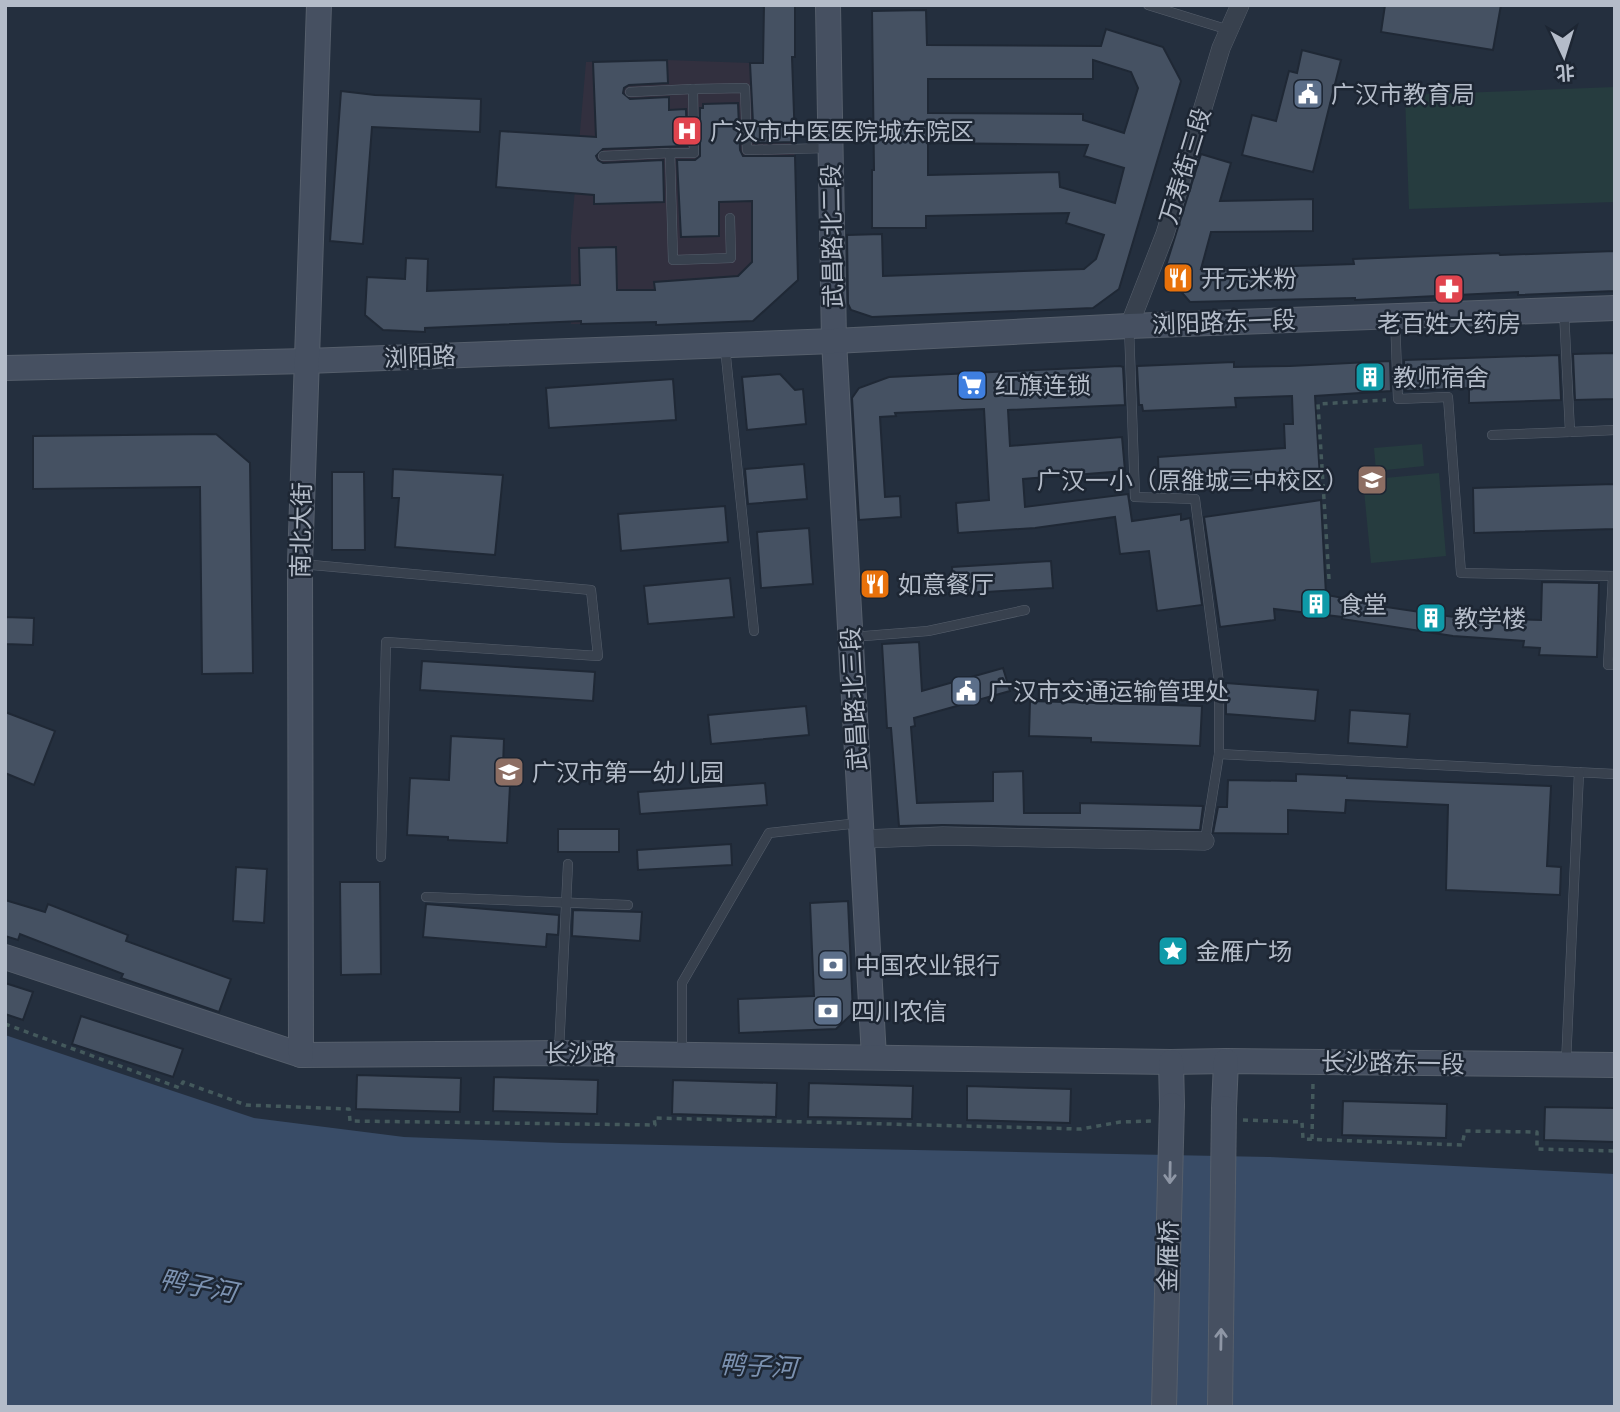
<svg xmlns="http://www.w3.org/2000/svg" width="1620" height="1412" viewBox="0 0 1620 1412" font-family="Montserrat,'Noto Sans SC',sans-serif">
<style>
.medical{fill:#32303f}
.green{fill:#263c3f}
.water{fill:#394c67}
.building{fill:#455162;stroke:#1f2835;stroke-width:2;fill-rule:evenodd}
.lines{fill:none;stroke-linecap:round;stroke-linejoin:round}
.lane-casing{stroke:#565f6c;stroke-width:10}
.street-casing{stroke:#565f6c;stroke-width:19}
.secondary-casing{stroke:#565f6c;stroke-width:26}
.path{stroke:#44595c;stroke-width:3.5;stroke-dasharray:5 5;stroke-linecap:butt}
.lane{stroke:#38414e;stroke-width:9}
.street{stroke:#38414e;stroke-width:18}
.secondary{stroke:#465061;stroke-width:24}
.secondary-bridge-casing{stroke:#565f6c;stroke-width:26;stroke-linecap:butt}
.secondary-bridge{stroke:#465061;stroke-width:24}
.oneway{stroke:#8e96a5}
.labels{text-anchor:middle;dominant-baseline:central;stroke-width:5;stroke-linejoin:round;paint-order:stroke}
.poi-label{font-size:24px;fill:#b4bcc9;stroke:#1d2633;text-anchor:start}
.street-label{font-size:24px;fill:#b4bcc9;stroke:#1d2633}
.water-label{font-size:26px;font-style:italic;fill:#7c92b1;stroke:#1d2633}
</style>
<rect width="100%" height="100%" fill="#242f3e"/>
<polygon class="medical" points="667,60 750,63 792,62 798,280 753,321 571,324 571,235 586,62"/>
<g class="green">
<polygon points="1615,87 1615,202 1409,209 1405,95"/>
<polygon points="1422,444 1424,466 1376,471 1374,448"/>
<polygon points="1439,473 1446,556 1371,563 1363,480"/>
</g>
<polygon class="water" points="5,1035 254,1118 404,1137 562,1143 1270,1157 1615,1174 1615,1407 5,1407"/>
<g class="building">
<polygon points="764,5 795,5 795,57 792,57 795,142 754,143 750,63 763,63"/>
<polygon points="1385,5 1501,5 1493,50 1381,32"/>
<path d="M926 10 927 45 1101 46 1106 29 1163 47 1181 81 1119 289 1093 308 872 317 851 310 848 304 847 235 882 234 883 276 1084 269 1096 259 1104 235 1066 223 1069 213 926 216V228H872V170H874L872 11ZM1093 60 1131 72 1138 88 1124 133 1083 120V114L928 113V79H1093ZM928 143 1088 145 1084 156 1124 168 1115 203 1060 187 1059 172 928 175Z"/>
<polygon points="1302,50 1341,60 1313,172 1242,155 1252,115 1276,121 1289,71 1297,73"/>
<polygon points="667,60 668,83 629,85 624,88 623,93 630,99 669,97 669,110 686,109 687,146 603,149 596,156 598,160 603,163 663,160 664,202 594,204 594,195 496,187 500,131 596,137 593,62"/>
<polygon points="341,91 375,95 481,99 480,132 372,127 363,244 330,241"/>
<polygon points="738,103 740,150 743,156 795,156 798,280 753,321 656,325 656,322 581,324 581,321 425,328 425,332 383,330 365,315 367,277 405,279 406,258 428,259 427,291 580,285 579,248 616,247 617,290 655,290 654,282 738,276 752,262 752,201 719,202 719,236 681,237 677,160 695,160 700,156 700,108 703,108 703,104"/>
<polygon points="1201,154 1231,163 1220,201 1313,199 1313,231 1211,232 1201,269 1354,264 1353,259 1499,253 1500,255 1615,251 1615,291 1518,295 1518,292 1355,300 1355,298 1190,302 1164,272"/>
<polygon points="1615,353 1615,399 1575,400 1573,354"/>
<polygon points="1559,355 1561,400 1469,403 1469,388 1405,391 1404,360"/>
<polygon points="1390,361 1391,391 1315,396 1320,478 1159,485 1158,457 1285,448 1284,424 1293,424 1292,396 1235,398 1236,407 1143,411 1142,405 1139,405 1137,366 1234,362 1234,367 1290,366"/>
<polygon points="1120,366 1123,367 1125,405 1008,410 1010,446 1122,437 1125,471 1023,479 1025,507 1128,494 1132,521 1181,514 1181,520 1190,518 1202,605 1157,611 1149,551 1120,554 1115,517 1035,528 958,533 956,503 989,500 984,409 895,413 896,416 880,417 885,497 900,496 901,517 859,520 852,398 859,388 889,377"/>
<polygon points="780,374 795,390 803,389 806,424 747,430 742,377"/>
<polygon points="673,379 676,420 549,428 546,388"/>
<polygon points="216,434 250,463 253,673 202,674 200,487 33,489 33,436"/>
<polygon points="804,464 807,499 748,504 745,469"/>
<polygon points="393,469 503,475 495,555 395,547 399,498 392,498"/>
<polygon points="332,472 364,472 365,550 332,550"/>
<polygon points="1615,484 1615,529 1474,533 1473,488"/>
<polygon points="1321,500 1326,595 1372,603 1372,605 1454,617 1541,620 1542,582 1599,583 1597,657 1539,655 1540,648 1523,647 1524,641 1453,636 1342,619 1342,617 1274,609 1275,620 1220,627 1204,517"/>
<polygon points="725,506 728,542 621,551 618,514"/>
<polygon points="809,528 813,584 761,588 757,532"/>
<polygon points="1051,561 1053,588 954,594 952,567"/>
<polygon points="730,578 734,617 648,624 644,586"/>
<polygon points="5,617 34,618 33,645 5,644"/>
<polygon points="919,642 922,691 1003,668 1010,691 914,718 915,726 911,727 917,803 993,801 993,772 1023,771 1024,813 1080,813 1080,803 1203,806 1200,830 943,825 899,826 891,728 887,728 882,644"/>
<polygon points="422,661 595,672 593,701 420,690"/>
<polygon points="1226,683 1318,690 1315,721 1226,714"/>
<polygon points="1030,701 1202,706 1200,746 1091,742 1091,738 1029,736"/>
<polygon points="806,706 809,735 711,744 708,715"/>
<polygon points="1350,710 1410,714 1407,747 1348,743"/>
<polygon points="5,712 55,731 34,785 5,773"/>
<polygon points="451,736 504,739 503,766 511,766 507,843 448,840 448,837 407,835 410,778 449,780"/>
<polygon points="1296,774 1347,776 1347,778 1551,786 1547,866 1561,867 1560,895 1446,890 1448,805 1346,800 1345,813 1288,810 1288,834 1213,833 1218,807 1227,807 1228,780 1296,781"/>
<polygon points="765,783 767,805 640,814 638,792"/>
<rect x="558" y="829" width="61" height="23"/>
<polygon points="731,844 732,865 638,870 637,850"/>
<polygon points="236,867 267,869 264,923 233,921"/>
<polygon points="340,882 380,882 381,974 341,975"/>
<polygon points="5,900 45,912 48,904 128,935 126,941 231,979 219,1012 121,978 123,974 20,934 18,940 5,936"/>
<polygon points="848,901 853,1013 836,1029 739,1033 738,999 814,996 810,903"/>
<polygon points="426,904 559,915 558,935 547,934 546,947 423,937"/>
<polygon points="573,910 642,912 640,941 572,936"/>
<polygon points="5,983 33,992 23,1020 5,1014"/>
<polygon points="81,1016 183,1049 173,1077 72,1044"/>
<polygon points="357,1075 461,1078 460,1112 356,1109"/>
<polygon points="494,1077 598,1080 597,1114 493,1111"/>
<polygon points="673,1080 777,1083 776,1117 672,1114"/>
<polygon points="809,1083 913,1086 912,1119 808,1117"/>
<polygon points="967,1086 1071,1089 1070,1123 967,1120"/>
<polygon points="1343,1101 1447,1104 1446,1138 1342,1135"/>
<polygon points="1545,1107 1615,1108 1615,1142 1544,1140"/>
</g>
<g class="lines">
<g class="lane-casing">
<g id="lane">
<polyline points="1148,5 1229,30"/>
<polyline points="630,92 693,89"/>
<polyline points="603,156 670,153"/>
<polyline points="730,218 731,258 673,260 670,153 694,153 693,89 745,88 747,150 828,148"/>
<polyline points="1564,311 1570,432 1615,430"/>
<polyline points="1395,317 1398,399 1448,397 1461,573 1615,576"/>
<polyline points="1129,327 1135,497 1195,499 1219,683 1219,754 1205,841"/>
<polyline points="725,347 754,631"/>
<polyline points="1492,435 1570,432"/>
<polyline points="301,564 591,590 598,656 386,642 381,857"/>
<polyline points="1613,576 1608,665 1615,665"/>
<polyline points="852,637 928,631 1025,610"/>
<polyline points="1219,754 1615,774"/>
<polyline points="426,897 628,905"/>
<polyline points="559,1051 568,864"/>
<polyline points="682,1054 682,983 769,833 859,823"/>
<polyline points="1566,1064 1579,772"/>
</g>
</g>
<g class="street-casing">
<g id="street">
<polyline points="1129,326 1165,234 1221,48 1240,5"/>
<polyline points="862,839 943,836 1205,841"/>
</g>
</g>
<g class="secondary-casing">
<g id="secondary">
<polyline points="828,5 834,341 874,1057"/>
<polyline points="5,368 307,361 834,341 1129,326 1615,308"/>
<polyline points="5,957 301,1055 559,1053 1171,1062 1226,1061 1615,1065"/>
<polyline points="301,1055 300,563 319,5"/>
<polyline points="1171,1062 1172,1105"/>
<polyline points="1224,1108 1226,1061"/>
</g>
</g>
<g class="path">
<polyline points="1329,579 1318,404 1386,400"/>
<polyline points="5,1024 180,1088 183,1082 246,1105 349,1109 350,1121 655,1125 654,1118 1081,1129 1120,1122 1151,1121"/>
<polyline points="1243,1120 1302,1122 1303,1139 1462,1145 1465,1131 1537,1132 1537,1149 1615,1151"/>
<polyline points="1312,1139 1313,1082"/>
</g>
<use href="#lane" class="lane"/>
<use href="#street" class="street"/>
<use href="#secondary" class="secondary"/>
<g class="secondary-bridge-casing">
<g id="secondary-bridge">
<polyline points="1164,1407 1172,1105"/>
<polyline points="1220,1407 1224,1108"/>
</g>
</g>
<use href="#secondary-bridge" class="secondary-bridge"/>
</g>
<defs><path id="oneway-shaft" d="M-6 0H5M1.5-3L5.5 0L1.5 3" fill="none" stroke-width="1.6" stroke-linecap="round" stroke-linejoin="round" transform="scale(1.75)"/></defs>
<g class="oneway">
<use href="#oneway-shaft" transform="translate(1170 1173) rotate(91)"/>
<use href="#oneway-shaft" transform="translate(1221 1339) rotate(-89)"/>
</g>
<defs>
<g id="civic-square" transform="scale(1.575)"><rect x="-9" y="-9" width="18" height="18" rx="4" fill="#5c6f8a" stroke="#1d2633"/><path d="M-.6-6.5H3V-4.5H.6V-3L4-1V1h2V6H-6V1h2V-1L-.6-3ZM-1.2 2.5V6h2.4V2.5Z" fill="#fff"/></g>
<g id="hospital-square" transform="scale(1.575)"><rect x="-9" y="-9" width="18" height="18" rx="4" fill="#e0444e" stroke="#1d2633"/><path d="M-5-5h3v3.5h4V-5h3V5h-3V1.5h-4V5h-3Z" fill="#fff"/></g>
<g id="restaurant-square" transform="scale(1.575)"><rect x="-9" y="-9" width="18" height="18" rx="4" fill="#e8710a" stroke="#1d2633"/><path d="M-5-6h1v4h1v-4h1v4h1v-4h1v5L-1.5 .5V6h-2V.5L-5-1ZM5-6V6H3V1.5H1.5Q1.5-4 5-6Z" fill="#fff"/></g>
<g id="pharmacy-square" transform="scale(1.575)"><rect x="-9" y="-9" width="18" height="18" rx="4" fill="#e0444e" stroke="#1d2633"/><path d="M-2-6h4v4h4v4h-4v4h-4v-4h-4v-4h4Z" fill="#fff"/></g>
<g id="building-square" transform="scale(1.575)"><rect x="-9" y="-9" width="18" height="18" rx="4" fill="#0f9aa8" stroke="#1d2633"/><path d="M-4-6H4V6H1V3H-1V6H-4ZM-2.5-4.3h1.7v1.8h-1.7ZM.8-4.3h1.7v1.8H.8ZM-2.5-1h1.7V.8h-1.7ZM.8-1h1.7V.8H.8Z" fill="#fff"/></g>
<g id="supermarket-square" transform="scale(1.575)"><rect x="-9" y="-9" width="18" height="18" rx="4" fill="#3f7fe0" stroke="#1d2633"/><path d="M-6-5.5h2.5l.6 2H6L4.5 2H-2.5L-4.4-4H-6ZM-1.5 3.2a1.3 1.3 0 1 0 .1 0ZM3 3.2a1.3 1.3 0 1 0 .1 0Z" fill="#fff"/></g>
<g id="school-square" transform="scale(1.575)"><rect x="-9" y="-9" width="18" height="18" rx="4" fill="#8d6e63" stroke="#1d2633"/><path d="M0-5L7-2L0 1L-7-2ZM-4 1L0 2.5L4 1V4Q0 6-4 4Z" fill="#fff"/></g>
<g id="sight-square" transform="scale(1.575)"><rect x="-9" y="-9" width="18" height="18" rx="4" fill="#0f9aa8" stroke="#1d2633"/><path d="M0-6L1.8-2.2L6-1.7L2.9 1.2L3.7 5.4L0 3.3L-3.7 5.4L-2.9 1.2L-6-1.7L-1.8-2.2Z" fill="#fff"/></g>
<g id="bank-square" transform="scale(1.575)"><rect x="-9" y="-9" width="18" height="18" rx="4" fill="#5c6f8a" stroke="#1d2633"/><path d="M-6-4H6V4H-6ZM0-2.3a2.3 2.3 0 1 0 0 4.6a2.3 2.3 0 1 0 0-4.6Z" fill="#fff"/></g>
</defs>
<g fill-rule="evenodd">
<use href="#civic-square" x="1308" y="94"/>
<use href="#hospital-square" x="687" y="131"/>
<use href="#restaurant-square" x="1178" y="278"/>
<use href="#pharmacy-square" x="1449" y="289"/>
<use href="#building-square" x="1370" y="377"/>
<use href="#supermarket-square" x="972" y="385"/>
<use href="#school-square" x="1372" y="480"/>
<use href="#restaurant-square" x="875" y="584"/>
<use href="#building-square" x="1316" y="604"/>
<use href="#building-square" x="1431" y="618"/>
<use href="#civic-square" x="966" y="691"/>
<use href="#school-square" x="509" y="772"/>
<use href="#sight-square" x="1173" y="951"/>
<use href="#bank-square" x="833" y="965"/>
<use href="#bank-square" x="828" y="1011"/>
</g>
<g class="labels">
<g class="poi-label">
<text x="1331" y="94">广汉市教育局</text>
<text x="710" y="131">广汉市中医医院城东院区</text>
<text x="1201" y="278">开元米粉</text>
<text x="1449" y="323" text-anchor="middle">老百姓大药房</text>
<text x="1393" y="377">教师宿舍</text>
<text x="995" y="385">红旗连锁</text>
<text x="1349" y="480" text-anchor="end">广汉一小（原雒城三中校区）</text>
<text x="898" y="584">如意餐厅</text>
<text x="1339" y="604">食堂</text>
<text x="1454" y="618">教学楼</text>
<text x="989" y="691">广汉市交通运输管理处</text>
<text x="532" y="772">广汉市第一幼儿园</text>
<text x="1196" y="951">金雁广场</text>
<text x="856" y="965">中国农业银行</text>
<text x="851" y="1011">四川农信</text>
</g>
<g class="street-label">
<text transform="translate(1185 166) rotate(-73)">万寿街三段</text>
<text transform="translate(832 236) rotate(-91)">武昌路北二段</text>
<text transform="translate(1224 322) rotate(-2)">浏阳路东一段</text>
<text transform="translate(420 357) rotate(-2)">浏阳路</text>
<text transform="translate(301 530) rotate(-89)">南北大街</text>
<text transform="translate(854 699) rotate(-93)">武昌路北三段</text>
<text x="580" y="1053">长沙路</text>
<text transform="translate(1393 1063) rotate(1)">长沙路东一段</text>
<text transform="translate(1168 1256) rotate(-89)">金雁桥</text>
</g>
<g class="water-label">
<text transform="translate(198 1286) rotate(11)">鸭子河</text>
<text transform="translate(758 1366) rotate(3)">鸭子河</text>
</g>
</g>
<rect width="1620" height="1412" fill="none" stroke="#b4bcc9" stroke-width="14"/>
<g transform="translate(1564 56) rotate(176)" stroke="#1d2633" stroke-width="5" paint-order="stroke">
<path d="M0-5L12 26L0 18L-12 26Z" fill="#b4bcc9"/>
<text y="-10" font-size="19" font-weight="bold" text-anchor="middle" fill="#b4bcc9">北</text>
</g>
</svg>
